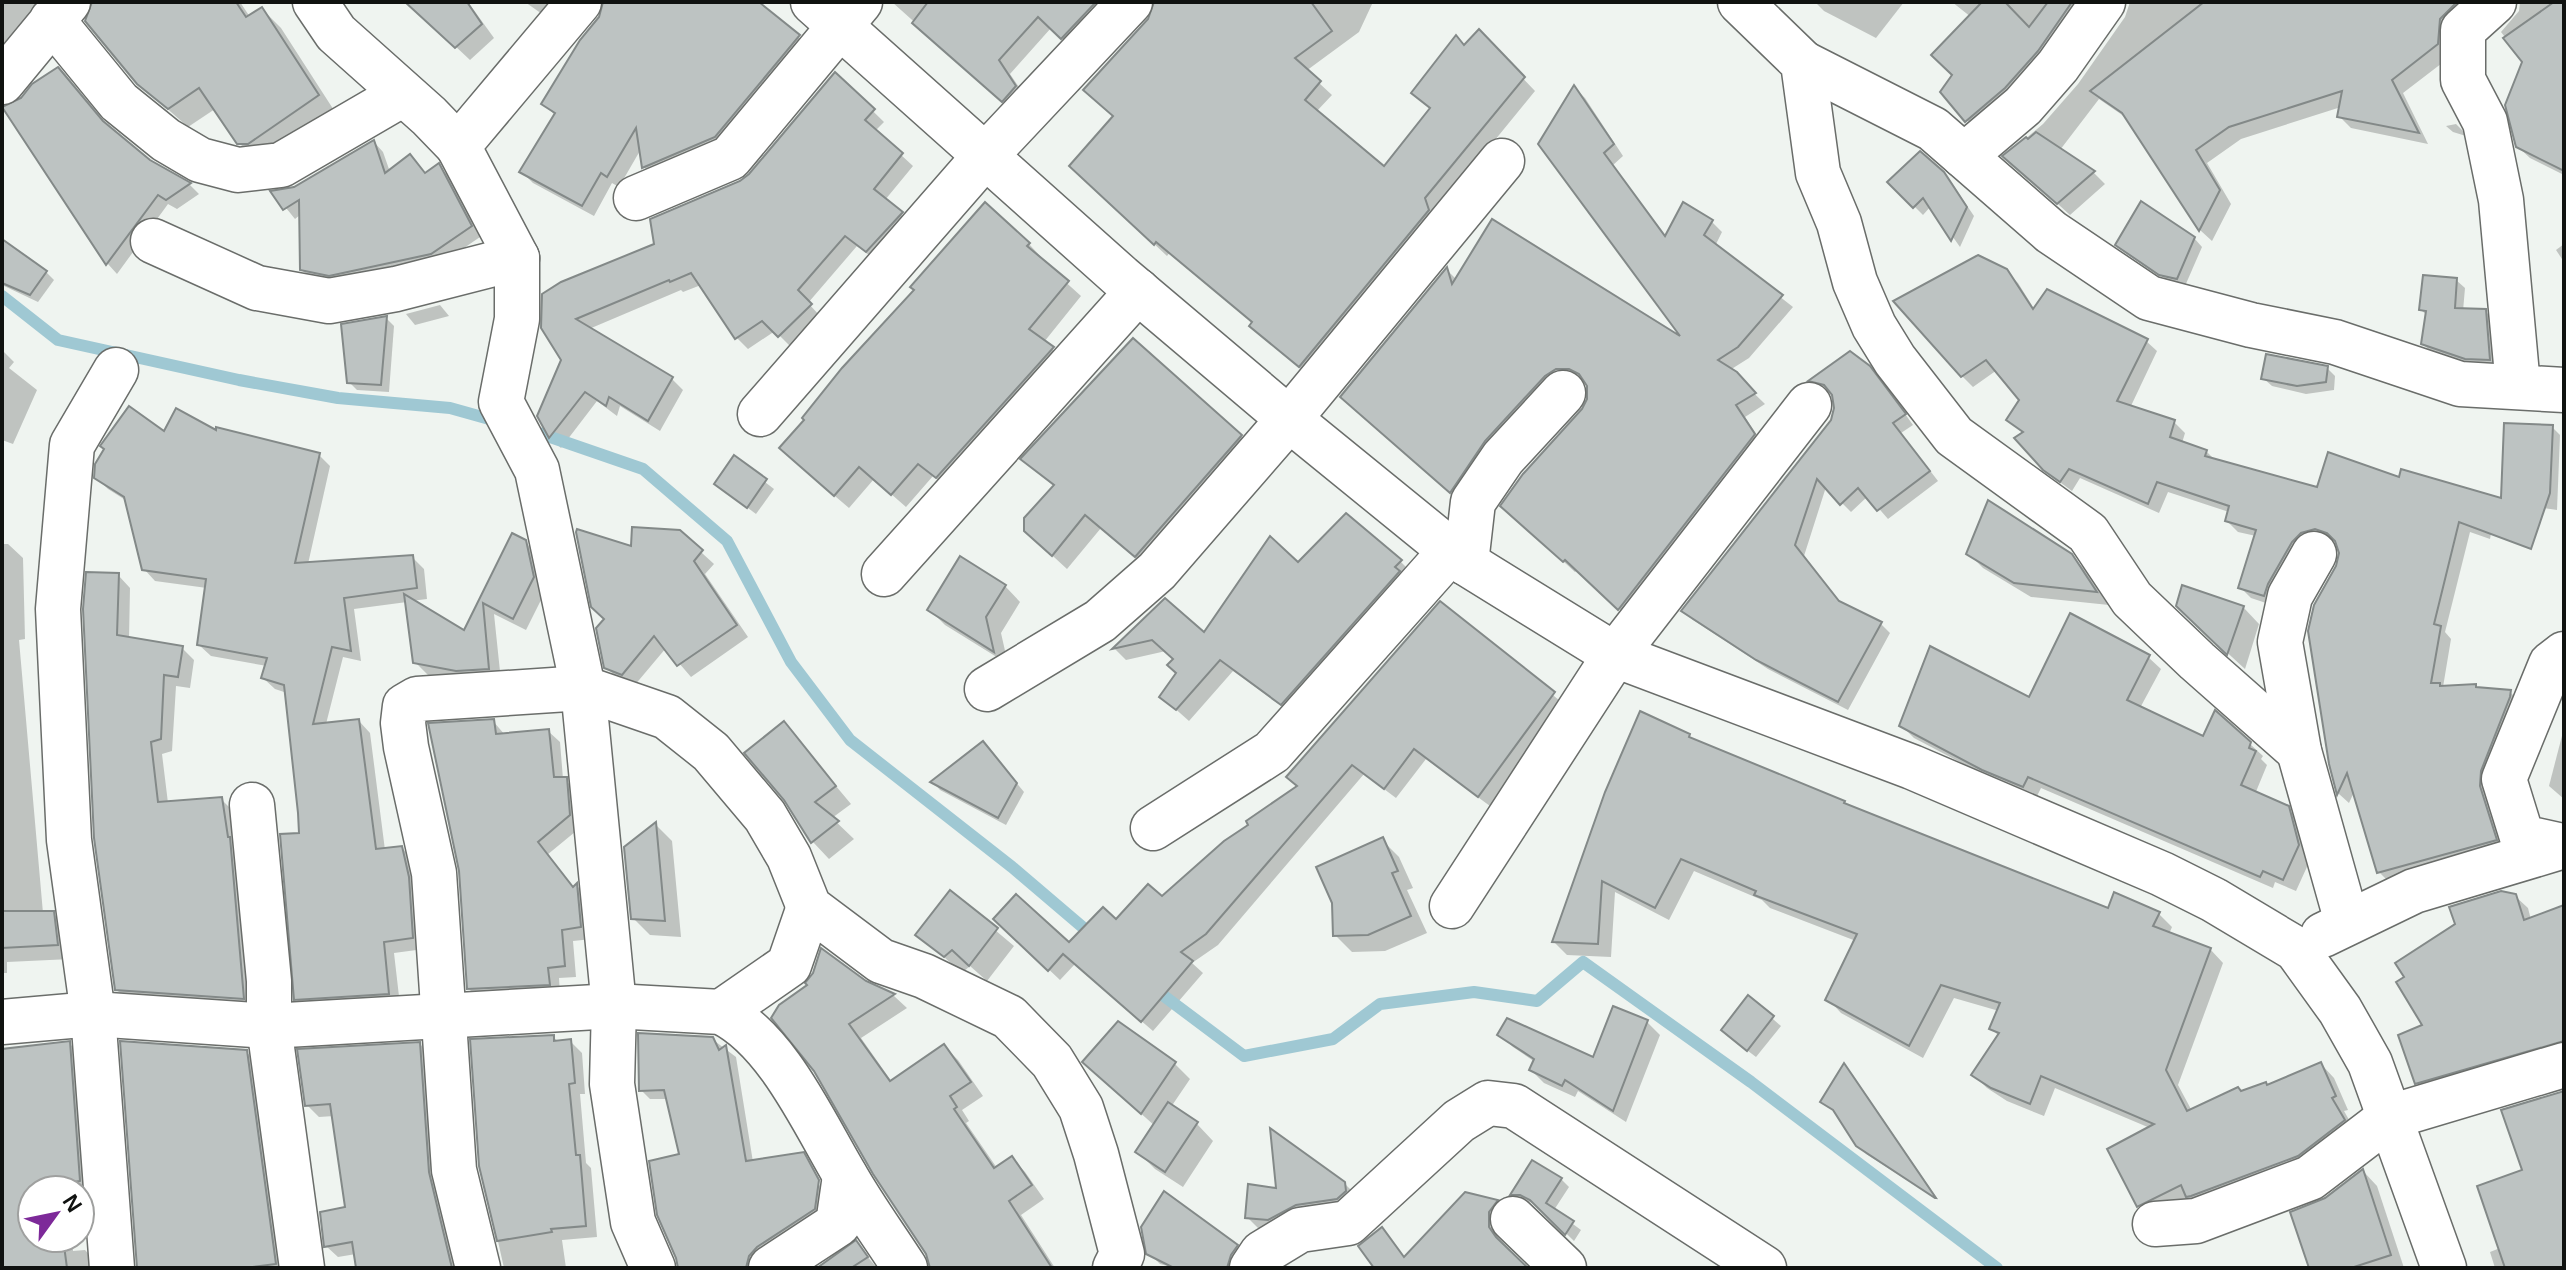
<svg xmlns="http://www.w3.org/2000/svg" width="2566" height="1270" viewBox="0 0 2566 1270" font-family="Arial,sans-serif">
<style>
.shadow{fill:#0003}
.lines{fill:none;stroke-linecap:round;stroke-linejoin:round}
.stream{stroke:#9fc8d3;stroke-width:12}
.building{fill:#bdc3c2;stroke:#838988;stroke-width:2}
.minor-casing{stroke:#6a6d6a;stroke-width:47}
.minor{stroke:#fff;stroke-width:44}
</style>
<rect width="100%" height="100%" fill="#eff4f0"/>
<g class="shadow">
<polygon points="2,2 41,2 2,65"/>
<polygon points="100,2 240,2 250,17 262,9 281,28 337,115 258,162 239,143 215,109 188,127 138,83"/>
<polygon points="413,2 468,2 494,38 470,60 437,29"/>
<polygon points="525,2 568,2 552,21"/>
<polygon points="605,2 757,2 810,47 726,148 655,178 644,167 641,149 619,187 612,183 594,216 533,183 522,172 556,116 543,104 600,18"/>
<polygon points="892,2 1119,2 1074,49 1051,28 1010,74 1027,99 1015,112"/>
<polygon points="1156,2 1373,2 1359,32 1306,71 1332,95 1316,112 1384,169 1432,110 1414,93 1479,32 1535,91 1437,211 1312,378 1263,338 1254,323 1170,252 1167,256 1084,178 1115,117"/>
<polygon points="1815,2 1904,2 1876,38 1824,11"/>
<polygon points="1952,2 2093,2 1979,133 1942,92 1954,75 1971,17"/>
<polygon points="2130,2 2482,2 2450,57 2403,93 2428,144 2351,128 2339,116 2341,107 2241,139 2207,163 2231,204 2212,241 2200,230 2128,119 2099,99 2060,150 2093,172 2105,184 2070,215 2005,156 2043,124 2078,84 2125,17"/>
<polygon points="2520,2 2564,2 2564,175 2530,158 2517,146 2524,62 2501,32 2519,11"/>
<polygon points="835,74 884,122 875,131 913,166 885,200 912,225 878,262 857,246 808,303 821,317 790,346 775,331 748,349 737,338 701,285 683,292 681,290 589,329 672,379 683,390 660,431 620,406 617,416 597,401 561,448 550,437 539,416 563,360 543,328 750,176"/>
<polygon points="1575,88 1585,98 1623,156 1613,165 1666,237 1711,221 1722,232 1715,246 1793,307 1749,358 1730,370 1765,404 1745,417 1764,446 1630,619 1577,570 1575,572 1514,517 1583,410 1589,400 1589,386 1586,381 1568,379 1462,502 1353,408 1447,270 1457,280 1687,343"/>
<polygon points="5,108 108,128 149,161 190,185 199,194 177,209 168,204 117,274 108,264"/>
<polygon points="2456,124 2464,132 2466,136 2453,132 2446,126"/>
<polygon points="374,142 383,152 390,172 426,174 438,166 448,175 480,237 442,263 340,285 312,280 302,270 301,214 295,219 274,193 294,188"/>
<polygon points="1942,173 1951,182 1974,216 1960,247 1931,206 1923,215 1890,182"/>
<polygon points="2194,238 2202,247 2185,286 2170,282 2117,245"/>
<polygon points="1029,244 1042,258 1041,260 1081,296 1044,342 1066,362 951,491 933,476 906,507 874,479 849,508 795,462"/>
<polygon points="2564,244 2564,262 2556,250"/>
<polygon points="2,255 46,272 54,280 38,302 2,285"/>
<polygon points="2006,271 2018,283 2035,310 2146,341 2157,351 2130,408 2174,422 2185,433 2182,443 2206,451 2215,460 2318,489 2400,479 2496,507 2490,539 2470,532 2445,632 2451,639 2443,687 2510,692 2521,703 2506,851 2390,883 2379,872 2355,790 2349,803 2339,794 2330,762 2338,567 2341,555 2338,542 2325,539 2275,606 2251,598 2240,587 2256,536 2238,532 2227,521 2229,512 2168,492 2159,513 2080,478 2072,491 2057,480 2045,468 2024,434 2009,420 2021,400 1997,370 1973,387 1962,376"/>
<polygon points="2456,280 2465,288 2463,311 2485,311 2493,319 2498,367 2474,366 2431,352 2423,344 2428,316 2421,310"/>
<polygon points="440,305 449,316 415,325 406,314"/>
<polygon points="386,318 394,326 389,392 357,390 349,382"/>
<polygon points="2,350 14,362 9,368 37,390 13,444 2,440"/>
<polygon points="2327,368 2335,376 2334,390 2306,394 2272,386 2263,378"/>
<polygon points="1879,378 1913,425 1901,433 1938,481 1888,519 1868,496 1851,512 1826,487 1804,556 1841,605 1881,624 1890,633 1848,710 1768,669 1693,620 1683,611 1833,421 1836,408 1833,393 1820,390 1811,381"/>
<polygon points="2552,427 2560,435 2557,510 2511,503"/>
<polygon points="217,433 319,455 330,466 308,564 412,557 424,569 427,599 411,601 465,633 513,536 525,542 538,555 546,590 526,630 494,614 501,681 470,683 428,675 415,662 407,602 354,609 361,661 343,657 326,724 359,721 370,733 385,850 402,848 413,859 424,949 394,953 400,1005 307,1010 296,999 301,835 287,693 275,689 263,678 267,666 211,656 199,645 207,588 155,581 144,569 127,501 108,489 96,477 164,434"/>
<polygon points="1241,436 1256,451 1151,570 1101,528 1067,569 1042,546 1055,487 1023,459"/>
<polygon points="734,458 774,489 756,514 716,484"/>
<polygon points="679,532 714,564 705,574 748,637 691,677 666,648 634,686 621,682 606,667 606,619 633,548"/>
<polygon points="2,544 8,544 23,558 25,639 19,640 43,913 53,913 67,927 71,959 7,962 7,973 2,973"/>
<polygon points="1969,554 2070,555 2086,570 2109,605 2031,597 1983,568"/>
<polygon points="1400,561 1412,573 1294,715 1233,671 1189,721 1162,697 1178,674 1175,659 1166,651 1126,660 1115,649 1165,600 1204,635"/>
<polygon points="118,575 130,588 129,639 182,648 194,660 190,688 176,686 172,751 162,754 168,803 221,799 233,811 255,1010 129,1002 117,990 96,838"/>
<polygon points="1005,586 1020,602 1001,633 1008,664 945,625 929,609"/>
<polygon points="1440,603 1565,705 1490,806 1426,759 1396,798 1364,774 1218,945 1192,963 1203,973 1153,1031 1075,964 1060,980 1007,930 1069,945 1162,899 1299,787"/>
<polygon points="2243,607 2259,624 2245,669 2195,623"/>
<polygon points="2148,657 2161,669 2140,708 2204,739 2250,744 2263,756 2261,759 2267,765 2255,794 2287,808 2300,821 2311,858 2296,891 2275,882 2273,888 2041,788 2036,798 1996,781 1914,738 1901,725 2030,700"/>
<polygon points="493,721 505,735 548,731 560,742 563,779 577,790 581,827 547,855 574,888 577,886 588,897 592,939 573,941 576,977 559,978 560,996 480,1000 469,989"/>
<polygon points="784,724 851,804 832,818 854,839 829,859 813,842 786,799"/>
<polygon points="2564,728 2564,799 2549,786"/>
<polygon points="1689,736 1695,742 1844,802 1849,807 2109,911 2158,913 2172,927 2169,934 2210,949 2223,963 2178,1085 2192,1111 2268,1087 2321,1064 2334,1078 2348,1110 2344,1111 2357,1134 2311,1169 2152,1219 2139,1206 2110,1149 2150,1128 2055,1088 2044,1116 2007,1101 1987,1088 1974,1075 1999,1036 1991,1028 1999,1011 1954,998 1923,1058 1841,1013 1828,999 1856,941 1770,908 1762,900 1694,871 1669,920 1615,892 1611,957 1567,955 1554,942"/>
<polygon points="991,752 1024,792 1006,825 940,790 933,782"/>
<polygon points="656,825 672,841 681,937 650,935 633,918"/>
<polygon points="1382,840 1399,857 1413,888 1407,890 1427,933 1385,951 1352,952 1335,935"/>
<polygon points="951,893 1014,946 987,981 970,966 962,973 918,934"/>
<polygon points="2515,896 2528,908 2531,920 2564,909 2564,1054 2429,1095 2416,1082 2425,1026"/>
<polygon points="865,983 894,996 907,1008 861,1038 892,1082 944,1046 958,1060 983,1096 962,1110 969,1121 966,1123 997,1168 1012,1158 1025,1172 1044,1199 1021,1215 1055,1268 932,1268 928,1253 815,1070"/>
<polygon points="1749,998 1781,1026 1756,1057 1731,1038"/>
<polygon points="1647,1022 1660,1035 1626,1122 1578,1091 1575,1097 1544,1083 1531,1070 1535,1062 1513,1047 1500,1034 1594,1060"/>
<polygon points="553,1037 559,1042 570,1041 582,1053 585,1094 580,1094 586,1163 591,1168 597,1237 562,1240 566,1268 504,1268 481,1166"/>
<polygon points="712,1039 736,1057 753,1162 803,1155 810,1162 807,1162 822,1190 826,1188 812,1164 828,1191 824,1219 758,1268 679,1268 681,1156 669,1099 650,1099 641,1090"/>
<polygon points="69,1043 80,1054 90,1191 32,1190 32,1238 72,1238 73,1251 85,1250 95,1261 96,1268 2,1268 2,1051"/>
<polygon points="420,1044 431,1056 460,1268 358,1268 356,1254 338,1257 326,1246 347,1209 334,1116 319,1117 307,1105"/>
<polygon points="246,1052 257,1062 285,1268 139,1268"/>
<polygon points="1175,1064 1190,1079 1171,1107 1197,1124 1213,1141 1183,1187 1155,1169 1138,1152 1155,1126 1100,1077"/>
<polygon points="1845,1066 1852,1074 1938,1200 1866,1154 1838,1114 1823,1102"/>
<polygon points="2564,1093 2564,1268 2495,1268 2490,1252 2500,1248 2525,1172"/>
<polygon points="2363,1171 2377,1186 2404,1268 2311,1268 2326,1200"/>
<polygon points="1561,1179 1569,1187 1554,1210 1581,1230 1574,1241 1540,1208 1530,1202 1520,1202 1513,1194"/>
<polygon points="1344,1183 1360,1199 1263,1233 1247,1217 1278,1190"/>
<polygon points="1466,1194 1497,1202 1505,1209 1496,1221 1497,1236 1503,1247 1525,1268 1375,1268 1382,1230 1405,1258"/>
<polygon points="856,1243 877,1268 819,1268"/>
<polygon points="1236,1246 1249,1259 1244,1268 1175,1268 1160,1264 1148,1252"/>
</g>
<g class="lines">
<g class="stream">
<polyline points="2,296 58,340 239,380 338,398 450,408 500,422"/>
<polyline points="530,430 643,469 727,541 791,662 850,740 1012,867 1093,936"/>
<polyline points="1152,987 1244,1056 1333,1039 1380,1004 1474,992 1537,1001 1583,962 1751,1082 1997,1268"/>
</g>
</g>
<g class="building">
<polygon points="92,2 236,2 246,17 262,7 319,95 248,144 237,144 199,88 168,109 137,84 85,21"/>
<polygon points="405,2 467,2 482,24 455,48"/>
<polygon points="603,2 759,2 800,35 715,137 642,168 636,128 607,177 601,173 582,206 519,172 555,113 541,104 580,40 599,17"/>
<polygon points="928,2 1096,2 1061,39 1038,17 999,60 1016,86 1002,102 912,23"/>
<polygon points="1154,2 1311,2 1332,31 1295,58 1321,81 1305,100 1384,166 1430,108 1411,93 1456,35 1464,45 1479,29 1525,77 1425,198 1429,210 1299,367 1249,326 1252,322 1156,242 1154,245 1069,166 1113,116 1083,90 1148,19"/>
<polygon points="1982,2 2005,2 2029,27 2048,2 2072,2 2038,51 2005,88 1965,122 1940,92 1952,75 1931,55"/>
<polygon points="2204,2 2457,2 2440,19 2438,44 2392,80 2419,133 2337,117 2342,91 2229,127 2196,150 2220,190 2199,231 2122,113 2090,91"/>
<polygon points="2554,2 2564,2 2564,171 2516,147 2505,105 2522,62 2503,38"/>
<polygon points="58,67 103,121 150,160 191,183 166,200 158,195 106,265 2,107 21,98 32,84"/>
<polygon points="835,72 875,109 865,120 903,153 874,189 903,212 866,252 845,236 798,290 812,304 778,337 762,321 735,339 691,273 670,282 669,280 576,319 673,377 648,421 609,397 606,406 585,392 549,438 537,416 561,360 541,328 542,294 561,282 654,244 650,219 740,181 749,174"/>
<polygon points="1574,85 1614,144 1604,153 1665,236 1683,202 1713,220 1704,235 1783,295 1738,347 1718,360 1737,372 1756,393 1736,405 1755,434 1618,610 1565,560 1563,562 1500,506 1523,474 1582,409 1587,399 1587,386 1579,374 1569,369 1556,369 1545,376 1485,441 1450,493 1340,397 1447,267 1452,284 1492,219 1680,336 1538,144"/>
<polygon points="2036,132 2095,171 2057,204 2002,156 2026,137 2028,139"/>
<polygon points="374,140 385,173 410,154 425,173 439,163 472,226 431,254 329,276 300,270 299,200 283,210 270,191 294,187"/>
<polygon points="1920,151 1944,172 1967,207 1951,241 1923,198 1913,208 1887,182"/>
<polygon points="2141,201 2195,237 2177,279 2159,275 2115,245"/>
<polygon points="985,202 1030,243 1027,246 1069,281 1029,329 1054,347 936,478 918,464 891,495 859,467 834,496 779,448 804,420 802,418 842,368 914,290 910,287"/>
<polygon points="2,239 47,271 30,295 2,283"/>
<polygon points="1978,255 2007,269 2033,309 2047,289 2148,339 2117,401 2175,420 2170,437 2207,450 2205,456 2317,487 2328,452 2399,477 2401,469 2501,498 2504,423 2553,425 2550,493 2531,549 2459,522 2434,624 2441,626 2431,683 2440,683 2440,686 2476,684 2476,687 2511,690 2510,697 2481,771 2480,786 2497,840 2377,873 2347,773 2337,795 2329,764 2308,631 2314,605 2336,566 2339,553 2335,541 2327,533 2315,529 2301,533 2292,542 2268,584 2264,596 2238,588 2256,530 2225,521 2229,506 2157,482 2148,504 2069,469 2060,482 2043,470 2014,438 2023,432 2006,420 2019,400 1986,360 1961,377 1893,301"/>
<polygon points="2423,275 2457,278 2455,308 2486,309 2490,360 2465,359 2421,344 2426,311 2419,310"/>
<polygon points="387,316 381,385 347,383 341,324"/>
<polygon points="1133,338 1242,435 1135,557 1085,515 1052,556 1024,531 1024,518 1054,485 1020,459"/>
<polygon points="1850,351 1870,366 1906,414 1893,423 1930,471 1877,511 1858,488 1840,505 1817,479 1795,545 1839,601 1882,622 1838,702 1756,660 1681,611 1831,420 1834,408 1832,395 1824,385 1808,381"/>
<polygon points="2266,354 2328,366 2326,382 2297,386 2261,379"/>
<polygon points="129,406 164,431 176,408 216,430 216,427 320,453 295,563 413,555 417,588 344,598 351,651 332,647 313,724 359,719 376,849 402,846 409,877 413,938 384,942 389,994 294,1000 280,834 299,833 298,813 284,685 261,678 267,658 197,645 206,579 142,570 124,497 94,478 95,464 104,449 100,446"/>
<polygon points="734,455 767,479 747,508 714,484"/>
<polygon points="1988,500 2072,554 2097,592 2014,583 1966,554"/>
<polygon points="1346,513 1402,560 1395,567 1400,571 1281,705 1220,660 1176,710 1159,697 1176,673 1167,665 1173,659 1152,640 1112,649 1165,598 1204,632 1270,536 1298,562"/>
<polygon points="632,527 680,530 703,550 694,561 737,625 677,666 654,636 622,675 604,668 596,628 604,619 591,607 576,532 577,529 631,546"/>
<polygon points="512,533 526,540 534,577 513,619 483,603 489,669 456,671 413,663 404,594 464,630"/>
<polygon points="960,556 1006,585 986,617 994,652 927,610"/>
<polygon points="86,572 119,573 117,635 183,646 178,677 164,675 161,739 151,742 158,802 222,797 228,837 230,837 244,999 115,990 94,838 83,609"/>
<polygon points="2182,585 2244,606 2227,655 2176,606"/>
<polygon points="1440,601 1555,692 1478,797 1414,749 1384,789 1352,765 1206,934 1181,952 1193,961 1141,1022 1063,954 1048,971 993,919 1016,894 1069,942 1103,907 1116,919 1148,884 1162,896 1224,841 1248,825 1246,821 1297,786 1286,777"/>
<polygon points="2070,613 2150,655 2127,700 2203,736 2215,710 2251,742 2249,748 2256,751 2241,785 2289,806 2299,845 2283,880 2263,871 2260,877 2028,777 2023,787 1982,770 1899,726 1930,646 2029,697"/>
<polygon points="1640,711 1690,734 1689,737 1845,801 1844,803 2108,908 2114,892 2160,912 2153,926 2211,948 2166,1070 2187,1111 2238,1087 2241,1091 2266,1082 2267,1085 2321,1062 2336,1096 2332,1098 2345,1120 2298,1156 2191,1196 2186,1197 2181,1185 2137,1207 2107,1149 2154,1124 2041,1076 2030,1104 1991,1088 1971,1075 1999,1033 1989,1029 2000,1003 1941,985 1909,1046 1825,1000 1857,934 1754,895 1756,891 1681,859 1655,908 1602,881 1598,944 1552,942 1605,792"/>
<polygon points="494,719 496,734 549,729 554,777 567,777 570,815 538,842 573,887 577,883 581,927 562,930 565,966 548,968 550,985 467,989 459,871 428,723"/>
<polygon points="784,721 836,786 815,802 839,821 811,843 784,800 744,753"/>
<polygon points="983,741 1017,783 998,818 930,782"/>
<polygon points="656,822 665,921 631,919 624,847"/>
<polygon points="1383,837 1398,871 1392,873 1411,916 1368,935 1333,936 1332,903 1316,867"/>
<polygon points="950,890 998,928 969,966 952,950 944,957 915,935"/>
<polygon points="2501,891 2516,894 2524,920 2564,905 2564,1041 2415,1084 2398,1035 2422,1025 2396,982 2404,977 2395,963 2455,924 2449,907"/>
<polygon points="2,911 54,911 58,945 2,948"/>
<polygon points="821,948 866,981 895,994 849,1024 890,1081 944,1044 971,1082 950,1096 957,1107 954,1109 994,1168 1012,1156 1032,1185 1009,1201 1052,1268 930,1268 926,1254 873,1174 814,1071 771,1018 779,1005 807,985 805,983 813,973"/>
<polygon points="1748,995 1774,1016 1747,1051 1721,1030"/>
<polygon points="1613,1006 1648,1020 1613,1111 1565,1080 1562,1086 1529,1070 1534,1059 1497,1035 1507,1018 1593,1057"/>
<polygon points="1118,1021 1176,1062 1141,1114 1082,1062"/>
<polygon points="638,1033 713,1037 719,1050 726,1045 746,1161 804,1152 819,1180 815,1209 757,1247 749,1256 746,1268 678,1268 676,1258 657,1215 649,1161 679,1154 664,1090 639,1091"/>
<polygon points="554,1035 554,1041 571,1039 575,1083 569,1084 576,1155 580,1155 586,1226 551,1229 552,1232 497,1241 479,1166 470,1039"/>
<polygon points="70,1041 80,1181 58,1184 58,1190 32,1190 32,1238 63,1238 67,1268 2,1268 2,1049"/>
<polygon points="120,1041 247,1050 276,1264 245,1268 137,1268"/>
<polygon points="420,1042 429,1172 452,1268 356,1268 352,1242 324,1247 320,1212 345,1207 330,1104 305,1106 297,1049"/>
<polygon points="1844,1063 1936,1198 1935,1198 1856,1146 1833,1110 1820,1102"/>
<polygon points="2564,1091 2564,1268 2505,1268 2477,1186 2522,1170 2501,1110"/>
<polygon points="1168,1102 1198,1122 1165,1172 1135,1152"/>
<polygon points="1270,1128 1345,1182 1346,1191 1337,1199 1296,1205 1268,1220 1245,1218 1248,1184 1276,1188"/>
<polygon points="1532,1160 1562,1178 1546,1203 1574,1221 1565,1235 1530,1200 1520,1195 1510,1195"/>
<polygon points="2363,1169 2391,1255 2351,1268 2309,1268 2290,1212 2325,1198"/>
<polygon points="1164,1191 1238,1245 1231,1255 1227,1268 1174,1268 1146,1254 1141,1227"/>
<polygon points="1465,1192 1498,1200 1489,1212 1489,1227 1496,1237 1528,1268 1374,1268 1358,1246 1382,1227 1404,1257"/>
<polygon points="856,1240 868,1257 851,1268 817,1268"/>
</g>
<g class="lines">
<g class="minor-casing">
<g id="minor">
<polyline points="315,2 336,33 429,116 458,146"/>
<polyline points="579,2 458,146 517,258 517,319 501,402 537,470 583,688 614,1006 612,1084 633,1222 653,1268"/>
<polyline points="813,2 1121,277 1289,419 1466,563 1615,655 1912,767 2162,874 2214,900 2296,949 2340,1010 2370,1063 2444,1268"/>
<polyline points="1740,2 1803,63 1818,173 1839,223 1855,282 1874,326 1895,360 1954,436 2088,533 2132,599 2197,661 2299,751"/>
<polyline points="2494,2 2463,30 2463,80 2485,122 2501,200 2518,386"/>
<polyline points="52,20 119,102 166,140 200,160 238,170 281,165 403,94"/>
<polyline points="1803,63 1933,129 2051,232 2149,298 2251,325 2335,342 2460,384 2564,390"/>
<polyline points="2,82 68,2"/>
<polyline points="1964,156 2023,106 2058,66 2103,2"/>
<polyline points="636,198 730,158 860,2"/>
<polyline points="153,241 257,288 329,301 396,289 517,258"/>
<polyline points="760,414 985,156 1130,2"/>
<polyline points="2314,554 2290,596 2280,642 2299,751 2347,922"/>
<polyline points="1466,563 1473,502 1503,458 1563,393"/>
<polyline points="884,574 1138,291"/>
<polyline points="987,689 1100,621 1157,571 1289,419 1502,161"/>
<polyline points="252,805 269,981 269,1026 302,1268"/>
<polyline points="1153,828 1272,752 1450,552"/>
<polyline points="2562,846 2522,837 2504,779 2551,664 2564,654"/>
<polyline points="1452,906 1615,655 1809,405"/>
<polyline points="2323,935 2414,891 2564,846"/>
<polyline points="721,1012 789,965 809,907"/>
<path d="M2 1022 93 1014 269 1026 614 1006 721 1012C777 1039 814 1123 845 1175 863 1207 885 1237 905 1268"/>
<polyline points="1513,1219 1564,1268"/>
<polyline points="2155,1224 2196,1221 2310,1178 2390,1117 2564,1065"/>
<polyline points="112,1268 93,1014 69,840 58,609 72,445 116,370"/>
<polyline points="478,1268 454,1170 434,873 406,747 403,723 405,706 417,699 583,688 667,717 711,752 765,816 789,857 809,907 881,961 924,976 1009,1017 1052,1061 1081,1108 1096,1154 1122,1254 1115,1268"/>
<polyline points="771,1268 838,1224 845,1176"/>
<polyline points="1252,1268 1262,1253 1300,1230 1348,1223 1459,1121 1488,1103 1514,1106 1764,1268"/>
</g>
</g>
<use href="#minor" class="minor"/>
</g>
<rect width="2566" height="1270" fill="none" stroke="#101210" stroke-width="8"/>
<g transform="translate(56 1214) rotate(57)"><circle r="38" fill="#ffffff" stroke="#9fa09f" stroke-width="2"/>
<path d="M0-6L14 30L0 20L-14 30Z" fill="#7d2999"/>
<text y="-12" font-size="22" font-weight="bold" text-anchor="middle" fill="#101210">N</text>
</g>
</svg>
